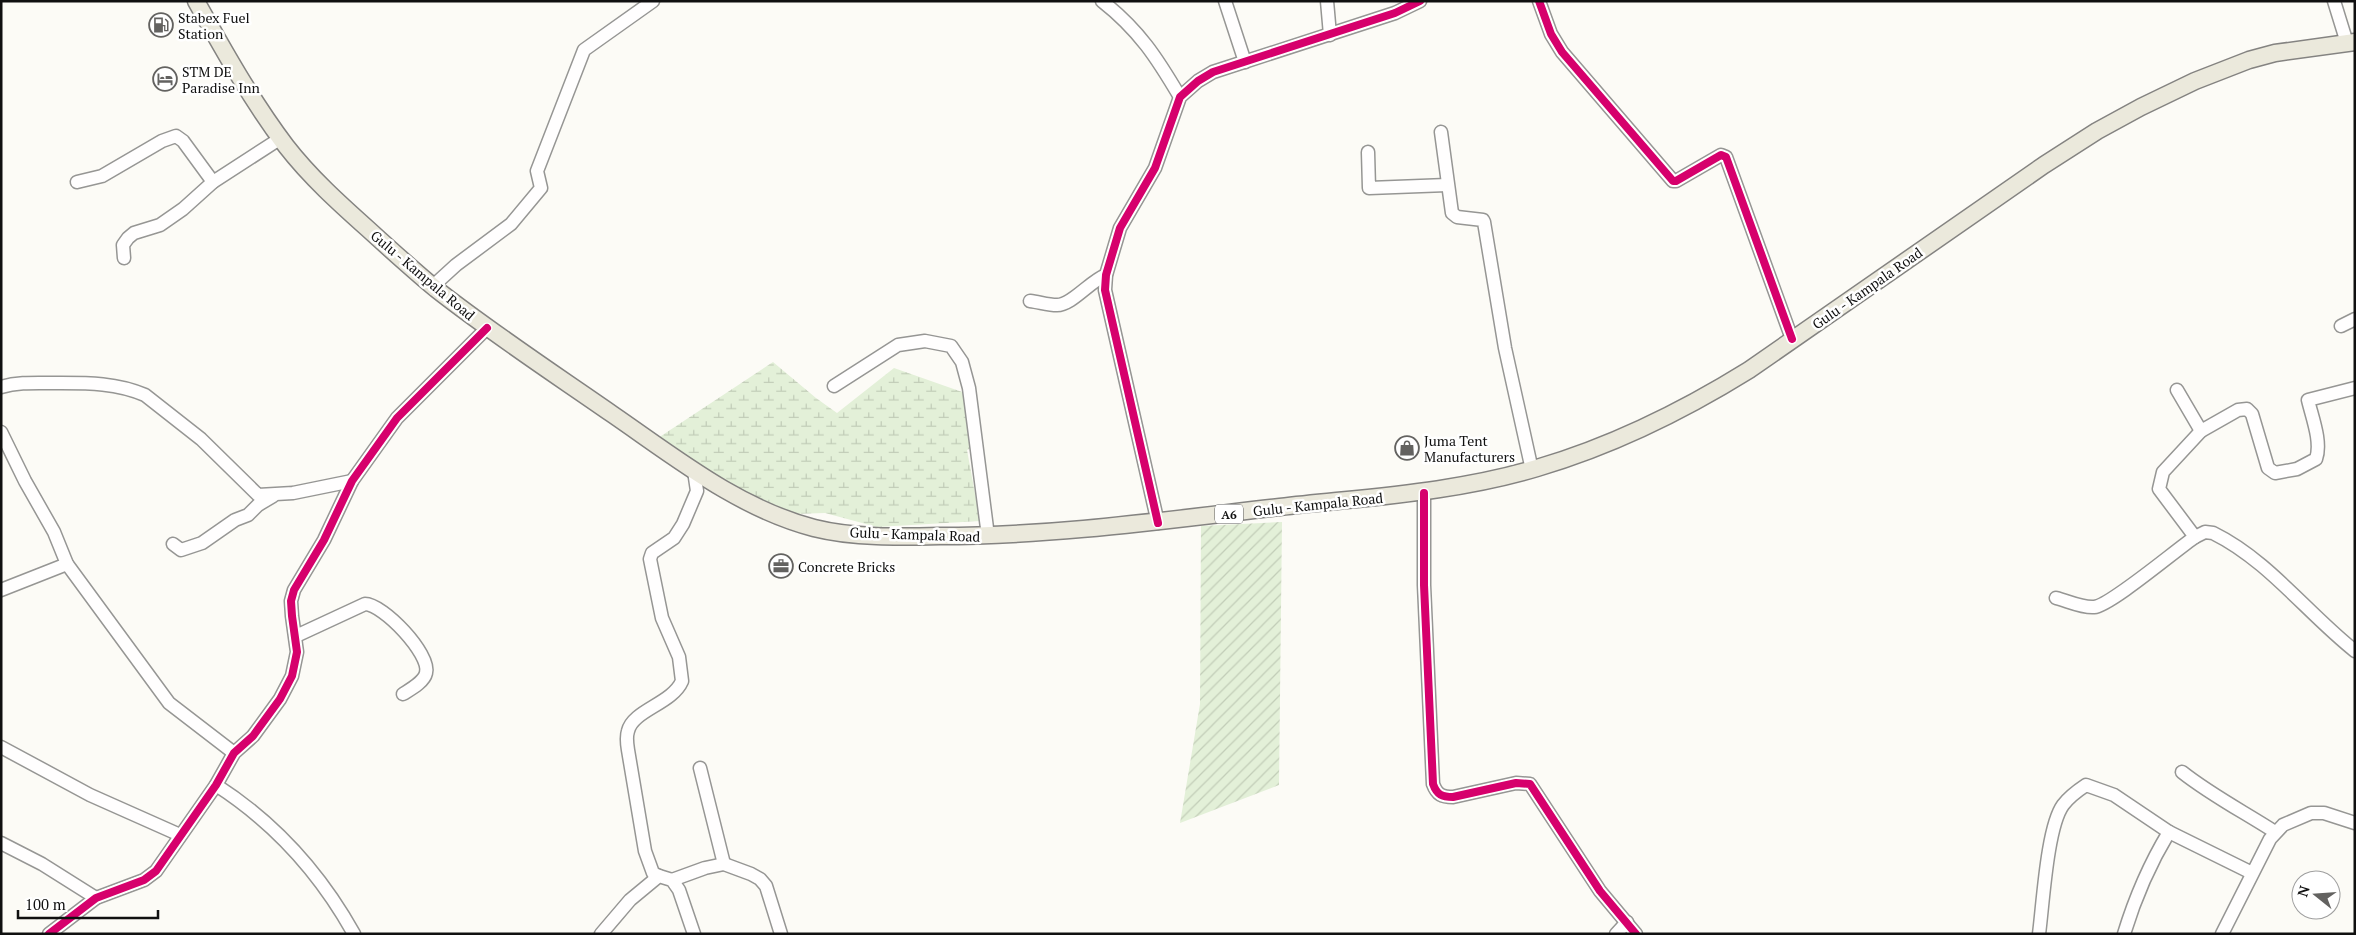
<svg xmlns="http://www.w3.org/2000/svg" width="2356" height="935" viewBox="0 0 2356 935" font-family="'PT Serif',serif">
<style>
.wetland{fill:url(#wetland-marsh)}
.garden{fill:url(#garden-furrows)}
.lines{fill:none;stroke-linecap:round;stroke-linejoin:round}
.minor-casing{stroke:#969694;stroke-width:15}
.major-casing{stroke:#848381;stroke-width:19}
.minor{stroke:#fffefe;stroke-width:12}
.major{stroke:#ebe9dc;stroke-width:16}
.cycleway-casing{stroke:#fff;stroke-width:11}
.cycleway{stroke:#d6006c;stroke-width:8}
.labels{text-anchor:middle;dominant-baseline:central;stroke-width:5;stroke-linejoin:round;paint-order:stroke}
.shield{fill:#fff;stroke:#585858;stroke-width:1}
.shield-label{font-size:12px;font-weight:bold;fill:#101010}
.poi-label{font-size:14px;fill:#101010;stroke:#fff;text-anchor:start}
.street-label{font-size:14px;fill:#101010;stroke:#fff}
</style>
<defs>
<pattern id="wetland-marsh" width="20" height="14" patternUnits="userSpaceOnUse" patternTransform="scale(1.25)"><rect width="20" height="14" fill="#e3f0d8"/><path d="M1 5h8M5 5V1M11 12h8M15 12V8" fill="none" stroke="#c2cdb8"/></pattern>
<pattern id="garden-furrows" width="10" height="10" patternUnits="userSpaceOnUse" patternTransform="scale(1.25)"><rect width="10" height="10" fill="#e3f0d8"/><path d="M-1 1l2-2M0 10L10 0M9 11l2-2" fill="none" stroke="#c2cdb8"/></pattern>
</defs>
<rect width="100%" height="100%" fill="#fcfbf6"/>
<polygon class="wetland" points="773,362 816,398 837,413 894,368 965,393 973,447 967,450 980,521 877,527 825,513 793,514 729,487 655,440"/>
<polygon class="garden" points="1282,522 1279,785 1180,823 1200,704 1201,526"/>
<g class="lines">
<g class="minor-casing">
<g id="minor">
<path d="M1102 1C1139 30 1157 58 1180 97"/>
<polyline points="1225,1 1245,62"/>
<polyline points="1327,1 1330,35"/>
<polyline points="1539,1 1551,34 1562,52 1673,181 1676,181 1721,155 1726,157 1792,339"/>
<polyline points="2334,1 2347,43"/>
<polyline points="1441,132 1452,213 1457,217 1483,220 1484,222 1505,348 1532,470"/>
<polyline points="1368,152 1369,188 1447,185"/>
<polyline points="77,182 102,176 162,141 176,136 183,141 213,182"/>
<polyline points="124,258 123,245 128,238 134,233 160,225 183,209 213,182 281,138"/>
<polyline points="433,286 456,265 511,224 541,188 537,171 584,50 653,1"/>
<path d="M1030 301C1039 302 1048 305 1057 305 1072 305 1090 281 1106 275"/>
<polyline points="2341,326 2355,319"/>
<polyline points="834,386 898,345 925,341 951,346 962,362 969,388 988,536"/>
<path d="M1 387C18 382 35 383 52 383 85 383 115 382 145 395L201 439 258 495 293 493 352 481"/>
<path d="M2177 390 2201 431 2238 410 2247 409 2252 414 2268 468 2275 473 2297 469 2316 459C2322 442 2312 417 2308 400L2355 388"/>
<polyline points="1,432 25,481 54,532 67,564 169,703 234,753"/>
<path d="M1424 493V585L1433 784C1437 795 1442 797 1453 797L1516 783 1530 784 1600 891 1636 934"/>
<polyline points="1158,523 1105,290 1106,275 1120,228 1155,168 1180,97 1198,81 1213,72 1395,13 1420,1"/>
<polyline points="2195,537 2159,489 2163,472 2201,431"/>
<polyline points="173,544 181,550 202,543 235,520 248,515 258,505 273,496"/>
<polyline points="1,590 67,564"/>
<path d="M2056 598C2068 601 2082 608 2094 607 2110 606 2177 549 2195 537L2205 532 2213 533C2268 560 2307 613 2355 651"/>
<path d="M296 636 365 604C383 604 431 654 426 673 424 682 411 689 403 694"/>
<polyline points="1,747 90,795 180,835"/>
<polyline points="700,768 724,864"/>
<path d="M2182 772C2211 795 2244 812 2275 832"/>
<path d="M216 785C275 823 320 873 354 934"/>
<polyline points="1,843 42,864 96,898"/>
<path d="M659 876 653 873 645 851 628 750C627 744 626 737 628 731 633 710 672 704 682 681L679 657 662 618 650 559 652 553 674 538 683 524 697 491 694 471"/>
<polyline points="672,880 705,868 724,864 751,874 760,879 766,886 781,934"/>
<polyline points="49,934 96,898 144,880 156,871 216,785 234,753 253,736 280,699 292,676 297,652 292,616 291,601 294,590 324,540 352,481 397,418 487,328"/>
<polyline points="601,934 630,900 659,876 672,880 679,890 694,934"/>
<polyline points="1616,934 1627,922"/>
<path d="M2039 934C2043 904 2047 827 2063 805 2069 797 2077 791 2086 785L2114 795 2169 832 2252 873"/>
<path d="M2124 934C2135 898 2149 865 2169 832"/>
<polyline points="2222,934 2270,839 2283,825 2311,813 2324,813 2355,823"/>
</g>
</g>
<g class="major-casing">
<path id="major" d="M196 1C224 51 252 101 286 146 310 177 340 204 368 229 391 250 413 270 436 289 492 333 553 373 612 414 676 458 738 508 814 528 854 538 899 537 940 536 1054 536 1167 520 1280 507 1367 497 1453 493 1537 468 1612 446 1683 411 1749 370L2044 165 2097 131 2141 107 2195 81 2249 60 2275 53 2355 42"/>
</g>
<use href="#minor" class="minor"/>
<use href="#major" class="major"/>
<g class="cycleway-casing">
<g id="cycleway">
<polyline points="1539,1 1551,34 1562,52 1673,181 1676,181 1721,155 1726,157 1792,339"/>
<path d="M1424 493V585L1433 784C1437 795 1442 797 1453 797L1516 783 1530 784 1600 891 1636 934"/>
<polyline points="1158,523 1105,290 1106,275 1120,228 1155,168 1180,97 1198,81 1213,72 1395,13 1420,1"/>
<polyline points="49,934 96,898 144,880 156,871 216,785 234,753 253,736 280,699 292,676 297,652 292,616 291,601 294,590 324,540 352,481 397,418 487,328"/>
</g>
</g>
<use href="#cycleway" class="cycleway"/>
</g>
<defs>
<g id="fuel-ring" transform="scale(1.25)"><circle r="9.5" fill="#fff" stroke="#636260" stroke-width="1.5"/><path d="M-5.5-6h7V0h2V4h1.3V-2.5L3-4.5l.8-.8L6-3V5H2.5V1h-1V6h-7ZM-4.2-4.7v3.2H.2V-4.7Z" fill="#636260"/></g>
<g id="hotel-ring" transform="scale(1.25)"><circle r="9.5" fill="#fff" stroke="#636260" stroke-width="1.5"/><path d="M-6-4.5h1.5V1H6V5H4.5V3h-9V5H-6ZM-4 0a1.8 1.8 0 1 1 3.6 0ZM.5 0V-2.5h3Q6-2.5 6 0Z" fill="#636260"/></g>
<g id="shop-ring" transform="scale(1.25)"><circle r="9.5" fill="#fff" stroke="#636260" stroke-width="1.5"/><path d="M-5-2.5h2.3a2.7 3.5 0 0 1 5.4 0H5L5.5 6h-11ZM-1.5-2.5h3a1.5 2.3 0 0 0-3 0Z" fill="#636260"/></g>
<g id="office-ring" transform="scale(1.25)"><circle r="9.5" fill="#fff" stroke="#636260" stroke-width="1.5"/><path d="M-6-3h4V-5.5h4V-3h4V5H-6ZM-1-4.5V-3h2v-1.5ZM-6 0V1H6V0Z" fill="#636260"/></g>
</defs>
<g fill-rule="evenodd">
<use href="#fuel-ring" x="161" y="25"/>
<use href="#hotel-ring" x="165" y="79"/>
<use href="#shop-ring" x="1407" y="448"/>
<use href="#office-ring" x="781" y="566"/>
</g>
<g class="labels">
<rect class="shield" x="1215" y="504.5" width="28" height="19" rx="4"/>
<g class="shield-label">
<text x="1229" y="514">A6</text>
</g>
<g class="poi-label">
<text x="178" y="17">Stabex Fuel<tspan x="178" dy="16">Station</tspan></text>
<text x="182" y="71">STM DE<tspan x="182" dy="16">Paradise Inn</tspan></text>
<text x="1424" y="440">Juma Tent<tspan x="1424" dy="16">Manufacturers</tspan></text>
<text x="798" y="566">Concrete Bricks</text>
</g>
<g class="street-label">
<text transform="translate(423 275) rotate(40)">Gulu - Kampala Road</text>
<text transform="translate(1867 288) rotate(-35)">Gulu - Kampala Road</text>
<text transform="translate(1318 504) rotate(-6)">Gulu - Kampala Road</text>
<text transform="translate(915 534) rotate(2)">Gulu - Kampala Road</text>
</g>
</g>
<rect width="2356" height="935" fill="none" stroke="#101010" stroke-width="5"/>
<g transform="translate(2316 895) rotate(287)"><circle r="24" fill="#ffffff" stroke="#9f9f9f"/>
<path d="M0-4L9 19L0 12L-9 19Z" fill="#636260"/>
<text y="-8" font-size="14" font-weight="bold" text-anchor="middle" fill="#101010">N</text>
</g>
<path d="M18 910v8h140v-8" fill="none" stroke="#101010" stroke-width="2.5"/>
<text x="25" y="910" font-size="15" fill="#101010" stroke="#ffffff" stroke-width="4" paint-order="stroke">100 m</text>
</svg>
